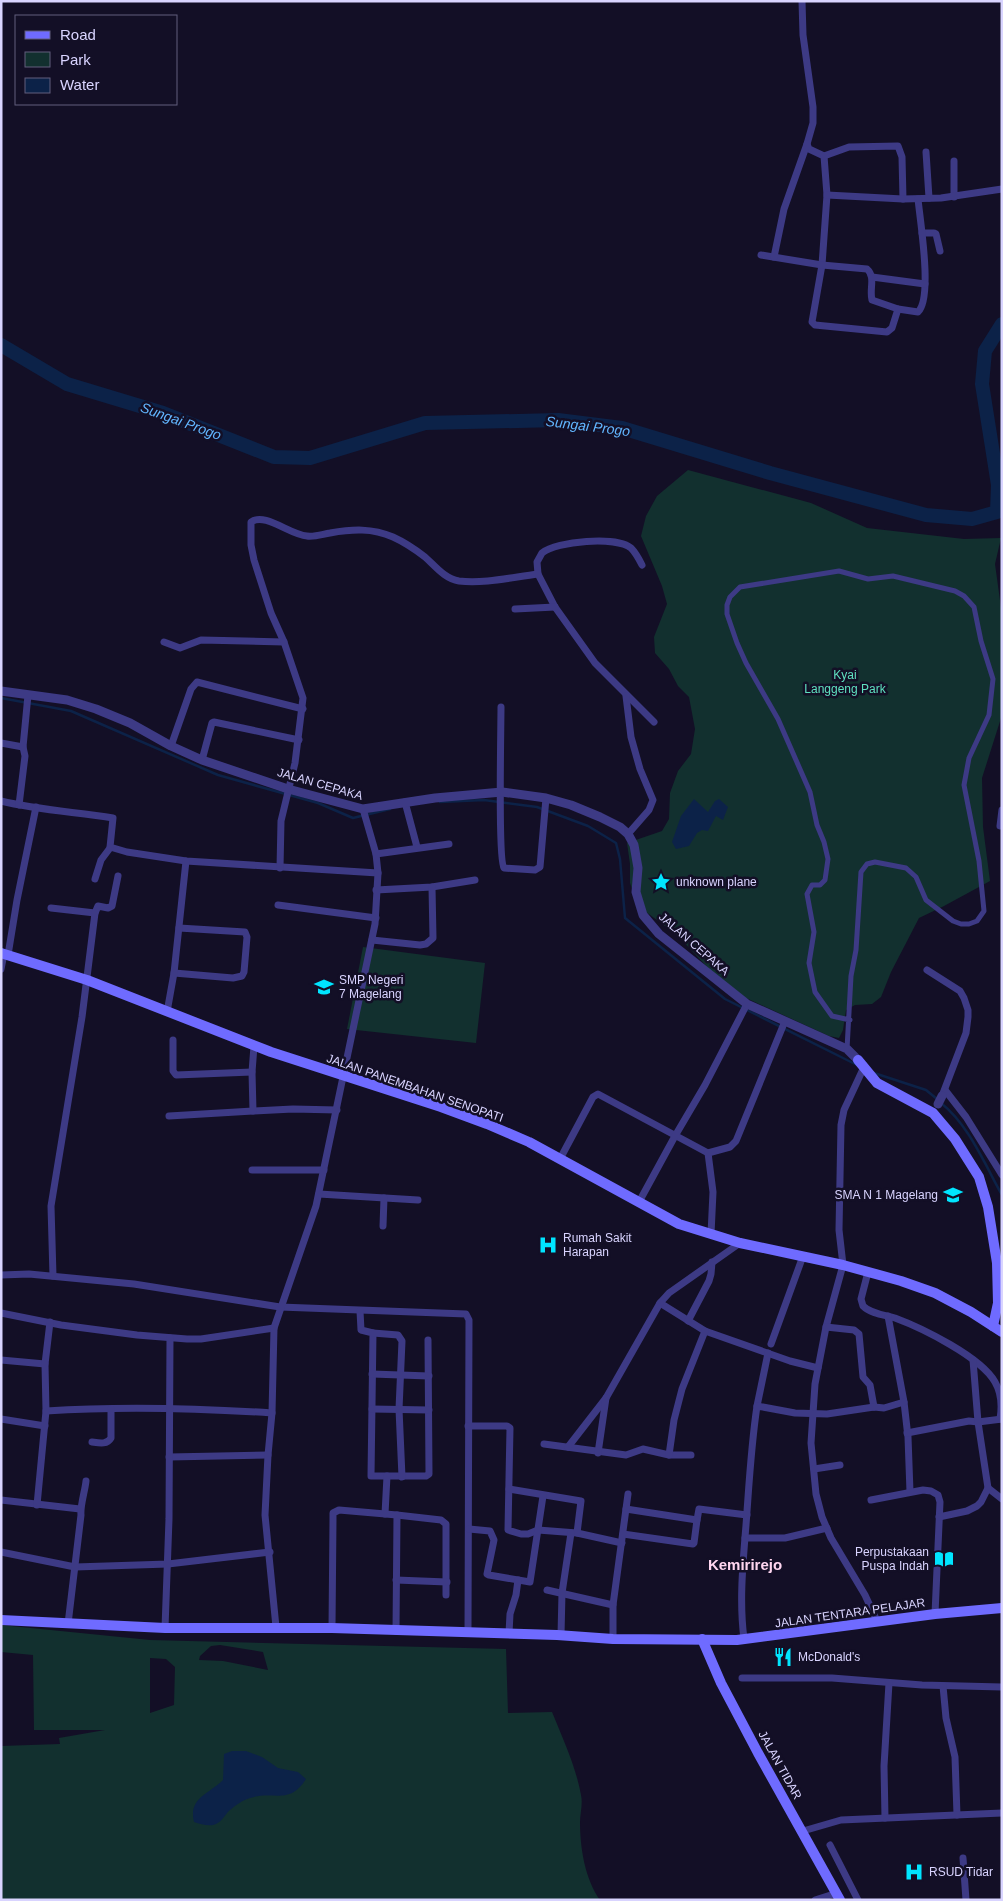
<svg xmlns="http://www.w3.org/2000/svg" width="1003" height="1901" viewBox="0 0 1003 1901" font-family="Arial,sans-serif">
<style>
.green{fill:#12302f;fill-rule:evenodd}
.water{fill:#0c2248}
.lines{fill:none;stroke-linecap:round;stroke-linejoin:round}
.stream{stroke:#0c2248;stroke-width:2.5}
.river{stroke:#0c2248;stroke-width:14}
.pedestrian{stroke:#3d3a85;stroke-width:5}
.minor{stroke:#3d3a85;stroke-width:7}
.tertiary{stroke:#3d3a85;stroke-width:9}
.secondary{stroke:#6f6bff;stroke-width:10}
.labels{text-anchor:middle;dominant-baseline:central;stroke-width:5;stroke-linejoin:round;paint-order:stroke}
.park-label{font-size:12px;fill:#5fe0c0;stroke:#130f26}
.street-label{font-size:12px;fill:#d9d4ff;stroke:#130f26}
.poi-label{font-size:12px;fill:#d9d4ff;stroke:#130f26;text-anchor:start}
.water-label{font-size:14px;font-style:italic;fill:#62b6ff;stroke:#130f26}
.quarter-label{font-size:15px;font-weight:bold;fill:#ffd6f0;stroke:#130f26}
</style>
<rect width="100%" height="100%" fill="#130f26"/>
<g class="green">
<polygon points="688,470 811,503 867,528 964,539 1001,538 995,564 1002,615 1002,715 982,778 983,827 990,881 944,906 919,918 891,972 881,997 872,1004 855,1005 846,1010 843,1030 839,1038 829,1036 746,998 710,970 677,935 638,906 630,883 630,864 627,843 662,831 669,819 670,793 678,771 691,754 695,729 689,697 678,686 669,669 655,653 654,637 667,604 662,586 641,536 646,516 657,496"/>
<polygon points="363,947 485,963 476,1043 347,1029"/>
<path d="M1 1625 150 1640 506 1649 508 1713 552 1712C563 1739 576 1767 581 1795 583 1804 580 1814 580 1822 580 1848 585 1879 600 1900H1V1746L60 1744 59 1738 105 1730H34L33 1655 1 1652ZM220 1645 263 1652 268 1670 223 1661 199 1660 200 1656 211 1646ZM150 1658 166 1659 175 1667 174 1705 150 1713Z"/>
</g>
<g class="water">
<polygon points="694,799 708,812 715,801 719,799 728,807 723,820 716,816 708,831 702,830 697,833 689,846 676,849 672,842 681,816"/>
<path d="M232 1751H246L262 1757 278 1768 298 1772 306 1779C289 1806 273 1790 250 1798 243 1800 236 1805 230 1810 224 1815 222 1823 213 1825 207 1826 200 1824 194 1822 188 1798 209 1794 223 1780L224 1754Z"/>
</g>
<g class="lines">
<g class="stream">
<polyline points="1,698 71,711 218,775 318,803 353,818 390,809"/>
<polyline points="440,802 484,800 537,807 588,826 616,843 620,859 625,918 725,999 857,1065"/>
<polyline points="874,1073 926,1090 937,1099"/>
<path d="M941 1103C969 1125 985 1165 1002 1195"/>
</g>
<polyline class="river" points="1,345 67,384 163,413 274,457 310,458 425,423 558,420 622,428 770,473 926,515 972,519 997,512 998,485 982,384 985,351 1002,324"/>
<polyline class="pedestrian" points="847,1049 851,976 856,950 861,872 867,864 875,862 906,868 916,877 926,900 953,921 961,924 969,924 977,921 984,911 979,861 964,785 969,758 989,715 993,679 981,641 974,607 964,596 955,591 893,576 868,579 839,571 740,587 730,597 727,605 727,614 737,643 746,663 778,719 810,792 817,825 824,842 828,859 825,880 820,885 812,885 807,894 814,932 809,963 815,992 832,1016 850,1020"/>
<g class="minor">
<polyline points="802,1 803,35 813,107 813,123 807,144 809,149 824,156 827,195 822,265 812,322 815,325 887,332 892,328 898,309"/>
<polyline points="926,152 929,198"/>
<polyline points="824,156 849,147 898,146 902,157 903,199"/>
<polyline points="954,161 954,197"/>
<polyline points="827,195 903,199 941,198 1002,189"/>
<polyline points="922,233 934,233 936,234 940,251"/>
<path d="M761 255 822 265 867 269C876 277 869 289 872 300L898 309 918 312C933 298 920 220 918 199"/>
<polyline points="774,257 784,209 807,144"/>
<polyline points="872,277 925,284"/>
<path d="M642 565C639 559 636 553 631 548 616 536 557 541 542 553L537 562 538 574 555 607 595 663 654 722"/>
<polyline points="515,609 555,607"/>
<polyline points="164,642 180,648 201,640 284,642"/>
<polyline points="626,696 631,737 640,769 653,800 649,810 628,834"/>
<path d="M501 707C501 728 498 860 504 868L535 870 540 867 546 798"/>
<polyline points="1,743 23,747"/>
<polyline points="171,746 191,689 197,682 303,709"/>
<polyline points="202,760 212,723 214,722 299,740"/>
<path d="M1 801C38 810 76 812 113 818L110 847 127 852 186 861 378 873"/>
<polyline points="405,802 417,847"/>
<polyline points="19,805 25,756 23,747 28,695"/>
<polyline points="1000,826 1002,810"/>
<polyline points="376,854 449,844"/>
<path d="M280 868 281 821 295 763 303 698 284 642 271 613 254 560 251 545V522C265 512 290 535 307 536 315 537 323 534 330 533 353 529 372 528 393 537 404 542 416 550 425 557 435 566 445 579 459 581 484 584 513 577 538 574"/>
<polyline points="95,879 101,860 110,848"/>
<polyline points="376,890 432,887 475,880"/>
<polyline points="278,905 376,918"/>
<polyline points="51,908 95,913"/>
<polyline points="372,940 420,945 426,944 433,938 432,887"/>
<polyline points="8,955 17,900 36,807"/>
<polyline points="1,969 4,954"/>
<polyline points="927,970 960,991 964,998 968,1010 968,1017 966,1033 942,1096"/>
<polyline points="174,973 233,978 242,976 244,972 247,937 245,932 179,928"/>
<polyline points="167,1012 174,973 186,861"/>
<polyline points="173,1040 173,1071 176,1075 252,1072"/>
<polyline points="864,1067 844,1110 841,1125 839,1230 843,1265 826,1327 815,1384 811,1443 816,1494 822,1517 831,1538 865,1595 877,1621"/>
<polyline points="945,1090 966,1117 1002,1175"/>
<polyline points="253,1111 293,1109 337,1110"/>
<polyline points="169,1116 253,1111 252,1072 254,1046"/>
<polyline points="560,1159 593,1097 598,1094 708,1153"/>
<polyline points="252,1170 324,1170"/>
<polyline points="319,1194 418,1200"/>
<polyline points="639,1202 675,1136 705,1085 747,1004"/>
<polyline points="383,1226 384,1198"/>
<polyline points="711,1234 713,1192 708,1153 730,1147 736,1141 785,1021"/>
<path d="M868 1272 861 1299 863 1306C871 1314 885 1315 895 1318 922 1328 981 1357 995 1382 1002 1394 1002 1407 1000 1419"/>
<polyline points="1,1275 29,1274 134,1284 280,1307 466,1314 469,1320 468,1632"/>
<polyline points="53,1276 51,1206 82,1017 95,913 98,906 108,908 112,906 118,876"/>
<polyline points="660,1303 705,1331 790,1361 818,1368"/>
<polyline points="360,1311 361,1330 373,1333 371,1476 426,1476 429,1474 428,1340"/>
<polyline points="1,1313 61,1325 137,1335 187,1339 201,1339 274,1328"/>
<polyline points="888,1316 904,1402 908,1437 910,1492"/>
<polyline points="688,1321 709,1281 711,1274 712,1262"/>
<polyline points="826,1327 854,1330 859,1334 863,1377 870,1385 874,1407"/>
<polyline points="373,1333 398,1335 402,1341 399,1409 402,1477"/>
<polyline points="771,1344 803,1256"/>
<polyline points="1,1360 45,1364"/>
<polyline points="372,1374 429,1376"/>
<polyline points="757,1406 768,1353"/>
<polyline points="372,1409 429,1410"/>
<path d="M46 1411C121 1406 197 1408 272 1413"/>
<polyline points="1,1419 45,1426"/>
<polyline points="468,1426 507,1426 510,1428 508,1530 521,1534 528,1534 538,1530 577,1533 622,1543"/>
<polyline points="907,1433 969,1421 978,1422 1002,1419"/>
<path d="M92 1442C99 1443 107 1445 111 1438V1409"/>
<polyline points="544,1444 626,1455 643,1449 669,1455 691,1455"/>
<polyline points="568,1447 606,1398 660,1303 669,1293 740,1243"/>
<polyline points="598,1453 606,1398"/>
<polyline points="669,1455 674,1420 682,1389 705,1331"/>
<polyline points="169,1457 268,1455"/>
<polyline points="814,1469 840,1465"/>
<polyline points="988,1488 1002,1499"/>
<polyline points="509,1489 581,1501 577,1533"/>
<polyline points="1,1500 80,1509"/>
<polyline points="871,1500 923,1490 931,1491 938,1495 940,1502 935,1614"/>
<polyline points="37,1505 46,1411 45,1364 50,1322"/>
<polyline points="385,1514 387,1476"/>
<polyline points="397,1515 441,1520 446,1524 446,1595"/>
<polyline points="939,1517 967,1511 977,1506 981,1502 988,1488 978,1422 973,1360"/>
<polyline points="697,1520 699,1509 747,1515"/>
<polyline points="469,1529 490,1531 494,1540 487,1574 489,1575 530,1582 543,1496"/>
<polyline points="623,1534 693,1544 694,1543 697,1520 626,1509"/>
<polyline points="745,1538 785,1538 827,1528"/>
<polyline points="1,1552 75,1567 168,1564 270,1552"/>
<polyline points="396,1580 447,1582"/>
<polyline points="547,1590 613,1605"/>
<path d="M68 1624 81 1515C80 1506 85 1491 86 1481"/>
<polyline points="276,1627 265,1515 268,1455 272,1413 274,1328 316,1206 375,924 378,873 376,854 363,809"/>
<polyline points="165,1628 169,1519 170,1338"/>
<polyline points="332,1628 333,1519 333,1513 339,1510 397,1515 396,1631"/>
<polyline points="509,1633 510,1614 516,1595 518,1580"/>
<polyline points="561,1635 562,1593 571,1533"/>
<polyline points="613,1639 613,1605 628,1494"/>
<path d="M744 1639C739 1601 743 1563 746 1525 749 1485 751 1446 757 1406L795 1413 827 1414 874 1407 884 1408 904 1402"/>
<polyline points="742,1678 832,1678 922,1685 1002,1687"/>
<polyline points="943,1686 946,1718 955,1757 957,1815"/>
<polyline points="885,1818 884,1766 889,1683"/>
<polyline points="803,1831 841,1820 1002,1813"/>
<polyline points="830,1845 858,1900"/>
<polyline points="963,1858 966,1900"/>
<polyline points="815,1900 837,1893"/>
</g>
<g class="tertiary">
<polyline points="1,691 67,700 96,709 130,723 171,746 202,760 288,789 363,809 435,798 502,792 546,798 571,805 600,817 620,827 628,834 634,845 638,868 636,892 643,915 659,934 747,1004 847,1049 858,1060"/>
<polyline points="938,1104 942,1096"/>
</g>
<g class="secondary">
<polyline points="1,953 87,980 271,1052 441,1107 487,1124 529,1142 679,1224 740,1243 843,1265 901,1281 935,1293 971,1312 1002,1332"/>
<polyline points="858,1060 877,1083 933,1113 955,1139 979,1177 988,1207 997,1263 998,1303 993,1326"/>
<polyline points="1,1620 165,1628 332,1628 557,1635 613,1639 737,1640 935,1614 1002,1608"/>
<polyline points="702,1639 721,1683 758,1753 840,1900"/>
</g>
</g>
<defs>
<g id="sight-bare" transform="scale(1.5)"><path d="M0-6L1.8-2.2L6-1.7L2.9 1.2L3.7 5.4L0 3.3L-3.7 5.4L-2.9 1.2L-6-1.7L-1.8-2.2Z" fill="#00e5ff" stroke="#130f26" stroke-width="2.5" paint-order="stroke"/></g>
<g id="school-bare" transform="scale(1.5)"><path d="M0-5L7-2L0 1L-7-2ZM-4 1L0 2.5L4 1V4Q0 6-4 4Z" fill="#00e5ff" stroke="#130f26" stroke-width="2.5" paint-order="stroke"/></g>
<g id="hospital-bare" transform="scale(1.5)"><path d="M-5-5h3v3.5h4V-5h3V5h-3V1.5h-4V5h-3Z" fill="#00e5ff" stroke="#130f26" stroke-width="2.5" paint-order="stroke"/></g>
<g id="library-bare" transform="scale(1.5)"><path d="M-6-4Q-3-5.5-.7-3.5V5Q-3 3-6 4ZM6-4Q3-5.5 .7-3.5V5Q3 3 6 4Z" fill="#00e5ff" stroke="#130f26" stroke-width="2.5" paint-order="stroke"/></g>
<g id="restaurant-bare" transform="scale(1.5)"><path d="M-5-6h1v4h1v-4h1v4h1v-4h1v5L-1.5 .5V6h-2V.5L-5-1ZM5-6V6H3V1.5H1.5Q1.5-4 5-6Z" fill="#00e5ff" stroke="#130f26" stroke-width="2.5" paint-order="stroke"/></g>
</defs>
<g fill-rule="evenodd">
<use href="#sight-bare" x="661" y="882"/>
<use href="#school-bare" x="324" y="987"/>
<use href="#school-bare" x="953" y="1195"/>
<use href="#hospital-bare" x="548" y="1245"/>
<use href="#library-bare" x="944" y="1559"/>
<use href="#restaurant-bare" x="783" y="1657"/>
<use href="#hospital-bare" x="914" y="1872"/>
</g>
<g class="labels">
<g class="park-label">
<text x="845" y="675">Kyai<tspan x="845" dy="14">Langgeng Park</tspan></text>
</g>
<g class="street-label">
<text transform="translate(320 784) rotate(16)">JALAN CEPAKA</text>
<text transform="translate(694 944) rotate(41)">JALAN CEPAKA</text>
<text transform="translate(415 1088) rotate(19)">JALAN PANEMBAHAN SENOPATI</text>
<text transform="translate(850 1613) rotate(-8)">JALAN TENTARA PELAJAR</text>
<text transform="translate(780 1765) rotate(61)">JALAN TIDAR</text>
</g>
<g class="poi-label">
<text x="676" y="882">unknown plane</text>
<text x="339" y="980">SMP Negeri<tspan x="339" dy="14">7 Magelang</tspan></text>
<text x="938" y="1195" text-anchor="end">SMA N 1 Magelang</text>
<text x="563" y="1238">Rumah Sakit<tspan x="563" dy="14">Harapan</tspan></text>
<text x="929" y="1552" text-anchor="end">Perpustakaan<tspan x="929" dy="14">Puspa Indah</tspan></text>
<text x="798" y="1657">McDonald's</text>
<text x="929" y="1872">RSUD Tidar</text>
</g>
<g class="water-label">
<text transform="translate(181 421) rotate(20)">Sungai Progo</text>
<text transform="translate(588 426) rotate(7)">Sungai Progo</text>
</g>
<g class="quarter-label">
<text x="745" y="1564">Kemirirejo</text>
</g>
</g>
<rect width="1003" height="1901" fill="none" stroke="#d9d4ff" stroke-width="5"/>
<rect x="15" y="15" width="162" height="90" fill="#130f26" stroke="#625e7d"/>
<rect x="25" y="31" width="25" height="8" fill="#6f6bff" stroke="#625e7d"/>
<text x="60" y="40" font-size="15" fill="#d9d4ff">Road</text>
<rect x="25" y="52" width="25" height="15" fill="#12302f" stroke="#625e7d"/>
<text x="60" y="65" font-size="15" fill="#d9d4ff">Park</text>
<rect x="25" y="78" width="25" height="15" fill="#0c2248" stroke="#625e7d"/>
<text x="60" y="90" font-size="15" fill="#d9d4ff">Water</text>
</svg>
